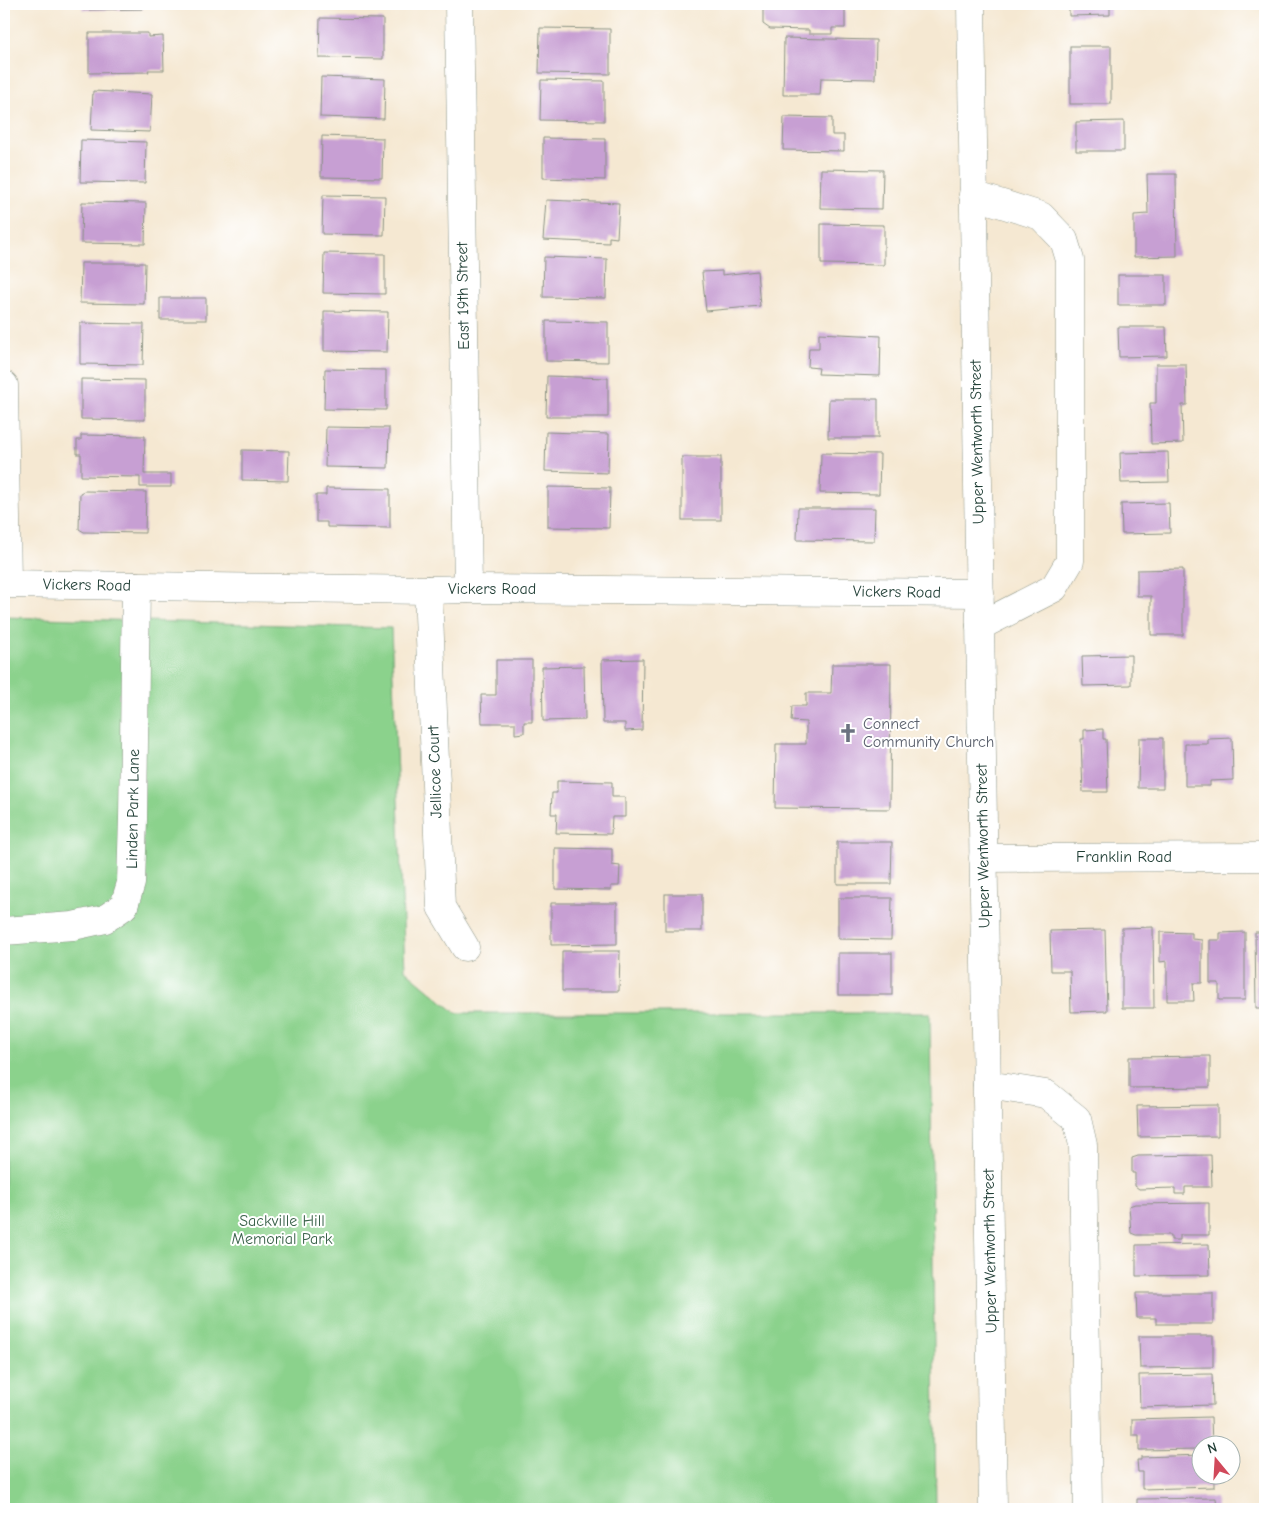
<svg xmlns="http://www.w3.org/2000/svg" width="1269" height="1513" viewBox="0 0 1269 1513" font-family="'Comic Neue',sans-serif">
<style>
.green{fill:#8bd28c;stroke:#558860}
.building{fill:#c79fd3}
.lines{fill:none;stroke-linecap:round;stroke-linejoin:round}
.minor-casing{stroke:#8a9283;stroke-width:29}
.major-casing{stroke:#8a9283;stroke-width:29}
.minor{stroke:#fff;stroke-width:28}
.major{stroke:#fff;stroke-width:28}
.labels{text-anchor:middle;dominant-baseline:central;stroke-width:4;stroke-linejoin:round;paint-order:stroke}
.street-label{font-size:16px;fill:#1f3d34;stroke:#fff}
.worship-label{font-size:16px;fill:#5b616d;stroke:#fff;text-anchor:start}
.park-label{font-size:16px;fill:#3a624a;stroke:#fff}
</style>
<rect width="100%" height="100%" fill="#fff"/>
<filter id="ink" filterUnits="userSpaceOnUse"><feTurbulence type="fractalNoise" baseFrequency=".02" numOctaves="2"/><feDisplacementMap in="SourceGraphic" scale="10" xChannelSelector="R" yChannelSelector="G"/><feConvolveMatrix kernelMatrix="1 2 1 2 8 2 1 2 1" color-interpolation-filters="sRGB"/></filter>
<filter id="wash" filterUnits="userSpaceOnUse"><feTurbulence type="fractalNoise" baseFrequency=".0096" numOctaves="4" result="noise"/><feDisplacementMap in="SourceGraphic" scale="20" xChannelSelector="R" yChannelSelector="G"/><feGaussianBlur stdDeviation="1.12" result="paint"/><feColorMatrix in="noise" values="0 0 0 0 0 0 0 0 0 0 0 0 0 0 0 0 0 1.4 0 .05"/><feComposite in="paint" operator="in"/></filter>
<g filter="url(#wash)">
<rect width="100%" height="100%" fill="#f5e8d2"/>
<polygon class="green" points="4,617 391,628 405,970 456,1013 930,1013 936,1509 4,1509"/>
<g id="blocks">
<g class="building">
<polygon points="82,4 143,4 143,9 83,10"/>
<polygon points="763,4 845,4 845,28 832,28 832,34 809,34 809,30 770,29 763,24"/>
<polygon points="1069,4 1110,4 1110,15 1069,16"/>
<polygon points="320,18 383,19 383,59 319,58"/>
<polygon points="540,28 610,29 610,74 539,73"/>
<polygon points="89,33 148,33 148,37 163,36 164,70 148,70 149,72 89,73"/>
<polygon points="784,38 876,40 875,79 821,78 820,95 783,95"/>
<rect x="1070" y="46" width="41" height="58"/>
<polygon points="321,77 385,79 384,119 320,117"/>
<polygon points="541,80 604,81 604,121 540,120"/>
<polygon points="93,91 152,94 150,132 91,130"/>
<polygon points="784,117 832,118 832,135 844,135 844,151 783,150"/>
<polygon points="1124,121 1124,151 1076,151 1076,122"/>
<polygon points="322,136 383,138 382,178 321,177"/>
<polygon points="543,138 605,139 605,180 543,178"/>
<polygon points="81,140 146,142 145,183 80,182"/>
<polygon points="821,169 883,170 882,209 820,208"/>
<polygon points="1147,174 1176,174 1177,256 1134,257 1134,215 1148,214"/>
<polygon points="323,195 385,196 384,235 322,234"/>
<polygon points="546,200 619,203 617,238 609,237 609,243 543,240"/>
<polygon points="82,202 146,203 145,244 81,243"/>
<polygon points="821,224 884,225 884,265 821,264"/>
<polygon points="324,253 385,254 385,294 323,293"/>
<polygon points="544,257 607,259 606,298 543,297"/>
<polygon points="81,263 145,263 144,304 80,303"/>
<polygon points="722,271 722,275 757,271 760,306 706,311 702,272"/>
<rect x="1118" y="275" width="48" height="30"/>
<rect x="160" y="298" width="46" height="22"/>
<polygon points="324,311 388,312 387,352 324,351"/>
<polygon points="546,321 608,322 608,362 546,361"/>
<polygon points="80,323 144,324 143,365 80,364"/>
<polygon points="1118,327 1166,327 1167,356 1119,357"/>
<polygon points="819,333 881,336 880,376 818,374 819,368 808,367 809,348 819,348"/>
<polygon points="1156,364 1186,364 1187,405 1182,405 1183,443 1151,444 1150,403 1156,403"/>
<polygon points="325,369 386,370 386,410 324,409"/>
<polygon points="547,376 608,378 608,417 546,417"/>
<polygon points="81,379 145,380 145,420 81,419"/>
<polygon points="829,399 878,399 878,438 828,438"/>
<polygon points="326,427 389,428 388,468 325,467"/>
<polygon points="546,432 609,434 608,473 545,471"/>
<polygon points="81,435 145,436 144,474 171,474 171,487 140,487 140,477 81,476 81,454 77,454 77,440 81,440"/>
<polygon points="242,450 289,451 288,481 242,480"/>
<polygon points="1168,452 1169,482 1121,483 1120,453"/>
<polygon points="821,453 880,454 879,494 820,493"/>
<rect x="682" y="457" width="39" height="63"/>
<polygon points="548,487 610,488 609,528 548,527"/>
<polygon points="326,488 390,489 390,528 327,527 327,522 316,522 316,495 326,495"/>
<polygon points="84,491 146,492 145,533 84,532 79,529 80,493"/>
<polygon points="1169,503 1170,533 1122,534 1121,504"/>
<polygon points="798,508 875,508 874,541 797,540"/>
<polygon points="1183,569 1183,635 1151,635 1151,596 1137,596 1137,570"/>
<polygon points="1131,655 1131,685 1083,686 1082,656"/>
<polygon points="643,659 642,730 625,731 625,723 603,723 602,660"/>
<polygon points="496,660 532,660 532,722 524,722 524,733 515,734 515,723 482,723 481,695 496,695"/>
<polygon points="832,664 891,664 890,809 775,808 776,744 806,744 806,722 791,721 792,706 806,706 806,693 831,693"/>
<polygon points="584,666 585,720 543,721 542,667"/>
<polygon points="1103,729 1103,739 1106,739 1108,792 1083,792 1081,739 1084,739 1084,730"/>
<polygon points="1139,738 1163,738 1163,788 1138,788"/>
<polygon points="1232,738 1233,780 1210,781 1210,786 1185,786 1185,744 1208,744 1208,739"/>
<polygon points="557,781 612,782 612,797 625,797 625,817 612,817 611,834 556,833 557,814 551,814 552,793 557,793"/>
<polygon points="837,842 892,842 891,884 837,884"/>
<polygon points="555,848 612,849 612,865 620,866 619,886 611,886 611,890 555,889"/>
<rect x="665" y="894" width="37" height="37"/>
<polygon points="838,898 892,898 891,940 838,939"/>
<polygon points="551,903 617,903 617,944 551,945"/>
<polygon points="1153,927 1154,1008 1122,1008 1122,928"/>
<polygon points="1105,930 1107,1011 1071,1012 1070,971 1051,971 1050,931"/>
<polygon points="1160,932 1192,933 1192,939 1202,940 1202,983 1193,983 1194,1001 1167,1001 1167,961 1160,962"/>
<polygon points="1245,932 1245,1000 1219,1000 1219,983 1210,983 1210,940 1220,940 1220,933"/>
<polygon points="1255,932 1265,932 1265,1008 1256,1008"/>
<polygon points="562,951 620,951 619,991 562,991"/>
<rect x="838" y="953" width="54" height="42"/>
<polygon points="1210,1056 1210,1087 1129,1088 1129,1057"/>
<polygon points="1218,1105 1218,1136 1138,1137 1137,1106"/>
<polygon points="1211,1155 1212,1187 1185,1187 1185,1194 1175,1194 1175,1188 1139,1189 1135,1186 1135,1173 1132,1173 1132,1158 1138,1156"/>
<polygon points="1209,1203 1209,1235 1180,1235 1180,1240 1171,1240 1171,1235 1136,1235 1131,1233 1129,1206 1135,1204"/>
<polygon points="1209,1244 1210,1275 1136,1276 1136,1245"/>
<polygon points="1136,1293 1213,1293 1213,1324 1156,1324 1156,1318 1137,1318"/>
<polygon points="1139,1336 1213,1336 1213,1367 1140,1368"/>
<polygon points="1212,1374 1213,1405 1140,1407 1139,1375"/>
<polygon points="1211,1417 1212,1446 1202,1446 1202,1449 1139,1450 1139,1435 1132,1435 1132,1419"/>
<polygon points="1202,1455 1202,1476 1214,1476 1214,1487 1142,1489 1142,1472 1138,1472 1137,1460 1141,1460 1141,1457"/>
<polygon points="1216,1498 1217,1509 1137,1509 1137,1499"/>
</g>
</g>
</g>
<g filter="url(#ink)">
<use href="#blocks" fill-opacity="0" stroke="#8a9283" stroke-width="1"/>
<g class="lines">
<g class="minor-casing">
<g id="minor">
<polyline points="459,4 468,589"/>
<polyline points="973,195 1041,216 1064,240 1070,260 1070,561 1054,588 980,626"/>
<polyline points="4,385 7,584"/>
<polyline points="4,584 428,590 468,589 980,593"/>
<polyline points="428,590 441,907 465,947"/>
<polyline points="983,858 1265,857"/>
<polyline points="4,931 73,926 105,919 124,906 131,883 133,819 136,586"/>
<polyline points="987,1085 1046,1094 1077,1119 1083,1145 1088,1509"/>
</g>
</g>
<g class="major-casing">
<polyline id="major" points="971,4 993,1509"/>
</g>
<use href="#minor" class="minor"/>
<use href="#major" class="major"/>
</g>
</g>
<defs>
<g id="church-bare" transform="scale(1.5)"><path d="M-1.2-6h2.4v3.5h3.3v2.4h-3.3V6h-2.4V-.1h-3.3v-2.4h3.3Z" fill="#6b7280" stroke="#fff" stroke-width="2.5" paint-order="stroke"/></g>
</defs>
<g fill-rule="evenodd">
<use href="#church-bare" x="848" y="733"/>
</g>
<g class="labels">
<g class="street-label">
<text transform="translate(463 296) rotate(-91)">East 19th Street</text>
<text transform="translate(977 442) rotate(-91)">Upper Wentworth Street</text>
<text transform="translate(87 585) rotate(1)">Vickers Road</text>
<text x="492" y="589">Vickers Road</text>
<text transform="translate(897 592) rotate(1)">Vickers Road</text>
<text transform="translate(435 772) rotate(-92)">Jellicoe Court</text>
<text transform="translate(133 809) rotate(-89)">Linden Park Lane</text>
<text transform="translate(983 846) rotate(-91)">Upper Wentworth Street</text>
<text x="1124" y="857">Franklin Road</text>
<text transform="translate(990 1251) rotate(-91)">Upper Wentworth Street</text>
</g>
<g class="worship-label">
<text x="863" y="724">Connect<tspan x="863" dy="18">Community Church</tspan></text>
</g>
<g class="park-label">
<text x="282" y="1221">Sackville Hill<tspan x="282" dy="18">Memorial Park</tspan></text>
</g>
</g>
<rect width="1269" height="1513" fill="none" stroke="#fff" stroke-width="20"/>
<g transform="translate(1216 1460) rotate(342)"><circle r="24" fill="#ffffff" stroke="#a5b1ae"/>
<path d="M0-4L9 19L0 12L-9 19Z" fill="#d1495b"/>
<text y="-8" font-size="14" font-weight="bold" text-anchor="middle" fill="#1f3d34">N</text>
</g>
</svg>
